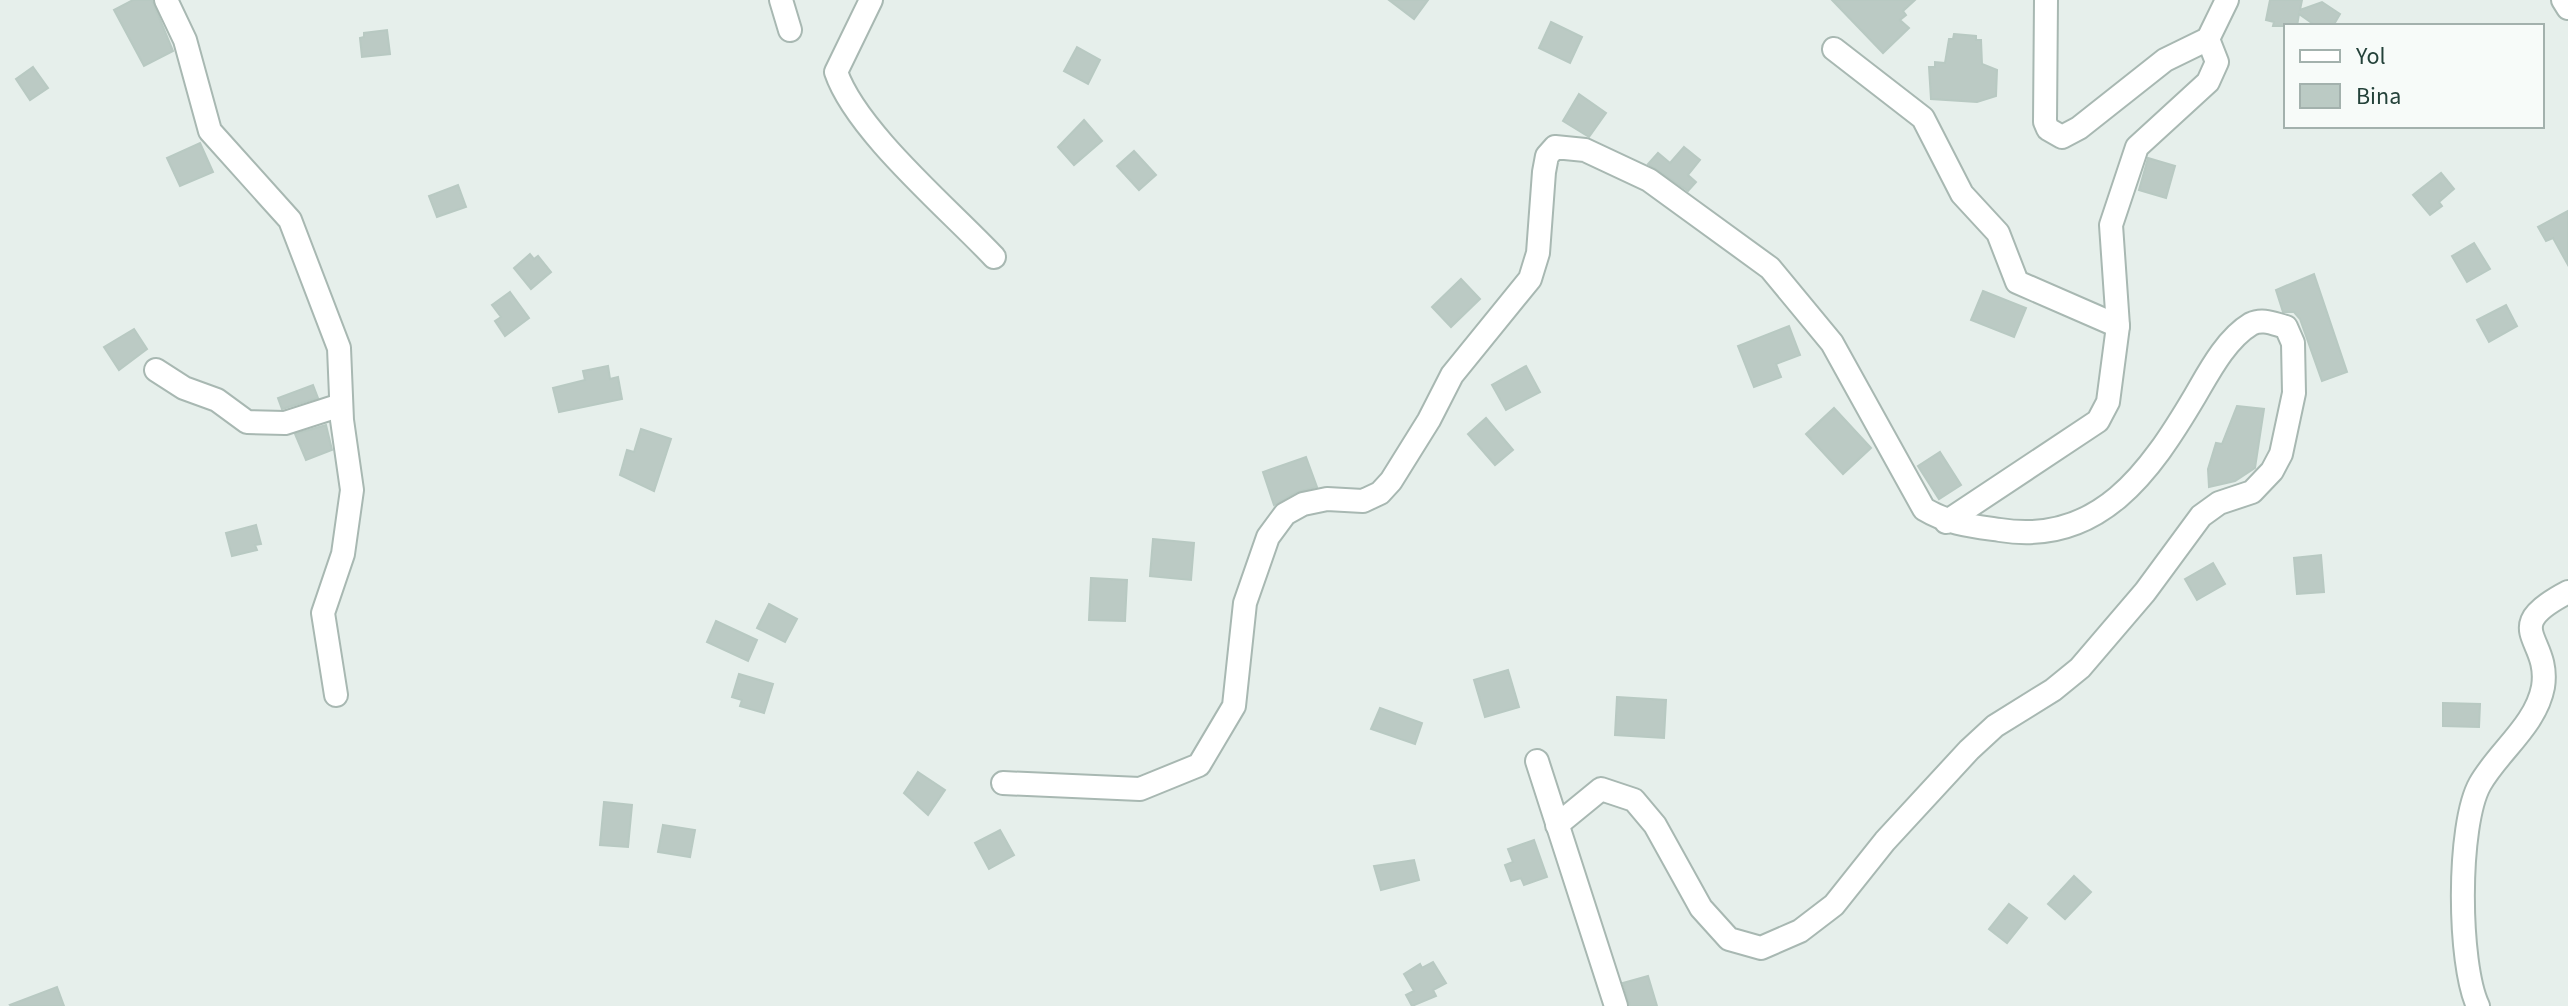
<svg xmlns="http://www.w3.org/2000/svg" width="2568" height="1006" viewBox="0 0 2568 1006" font-family="'Source Sans 3',sans-serif">
<style>
.building{fill:#bbcac4;stroke:#b8c9c2;stroke-width:2}
.lines{fill:none;stroke-linecap:round;stroke-linejoin:round}
.street-casing{stroke:#a8b8b2;stroke-width:26}
.street{stroke:#fff;stroke-width:22}
</style>
<rect width="100%" height="100%" fill="#e6efeb"/>
<g class="building">
<polygon points="133,0 152,0 173,51 144,66 114,10"/>
<polygon points="1389,0 1428,0 1414,19"/>
<polygon points="1832,0 1915,0 1903,11 1906,15 1900,20 1909,28 1883,53"/>
<polygon points="2270,0 2302,0 2300,10 2322,2 2340,14 2333,26 2316,26 2299,14 2297,26 2273,26 2274,22 2266,20"/>
<polygon points="1551,22 1582,37 1570,63 1539,48"/>
<polygon points="387,30 390,54 362,57 360,38 364,37 364,33"/>
<polygon points="1954,34 1976,36 1976,40 1981,40 1982,64 1997,70 1996,96 1977,102 1931,99 1929,67 1935,67 1935,62 1945,63 1949,39 1953,39"/>
<polygon points="1077,47 1100,60 1088,84 1064,71"/>
<polygon points="33,67 48,88 30,100 16,79"/>
<polygon points="1579,94 1606,113 1589,137 1563,121"/>
<polygon points="1084,120 1102,141 1074,165 1058,147"/>
<polygon points="200,143 213,172 180,186 167,158"/>
<polygon points="1684,147 1700,160 1688,175 1696,182 1688,191 1648,164 1658,153 1670,163"/>
<polygon points="1134,151 1156,175 1139,190 1117,166"/>
<polygon points="2148,158 2175,166 2166,198 2139,190"/>
<polygon points="2441,173 2454,189 2439,202 2442,206 2430,215 2413,195"/>
<polygon points="458,185 466,207 437,217 429,196"/>
<polygon points="2568,211 2568,265 2553,238 2546,241 2538,227"/>
<polygon points="2474,243 2490,269 2467,282 2452,256"/>
<polygon points="530,254 534,259 538,256 551,272 531,289 514,268"/>
<polygon points="2314,274 2347,372 2322,381 2300,319 2294,312 2283,312 2276,290"/>
<polygon points="1461,279 1480,299 1451,327 1432,307"/>
<polygon points="1983,291 2026,308 2014,337 1971,320"/>
<polygon points="510,292 529,318 505,336 495,321 501,317 492,305"/>
<polygon points="2506,305 2517,326 2489,342 2477,320"/>
<polygon points="1789,326 1800,355 1776,364 1781,377 1754,387 1738,346"/>
<polygon points="134,329 147,349 119,370 104,347"/>
<polygon points="608,366 610,379 618,377 622,399 559,412 553,388 585,380 583,371"/>
<polygon points="1526,366 1540,392 1506,410 1492,385"/>
<polygon points="313,385 318,398 282,409 278,398"/>
<polygon points="2237,406 2264,409 2255,468 2235,481 2209,487 2208,469 2216,443 2222,444"/>
<polygon points="1834,408 1871,448 1843,474 1806,434"/>
<polygon points="1486,418 1513,450 1495,465 1468,434"/>
<polygon points="326,425 332,450 306,460 295,434"/>
<polygon points="641,429 671,439 654,491 620,475 627,450 634,452"/>
<polygon points="1940,452 1961,485 1939,499 1918,466"/>
<polygon points="1306,457 1317,487 1297,492 1274,505 1263,472"/>
<polygon points="256,525 261,544 255,545 257,550 232,556 226,533"/>
<polygon points="1153,539 1194,543 1191,580 1150,576"/>
<polygon points="2321,555 2324,592 2297,594 2294,558"/>
<polygon points="2213,563 2225,584 2197,600 2185,579"/>
<polygon points="1091,578 1127,580 1125,621 1089,620"/>
<polygon points="769,604 797,619 785,642 757,628"/>
<polygon points="716,621 757,640 748,661 707,642"/>
<polygon points="1508,670 1519,707 1485,717 1474,680"/>
<polygon points="739,674 773,684 764,713 740,706 742,700 732,697"/>
<polygon points="1617,697 1666,700 1664,738 1615,735"/>
<polygon points="2443,703 2480,704 2479,727 2443,726"/>
<polygon points="1380,708 1422,723 1415,744 1371,729"/>
<polygon points="918,772 945,790 928,815 904,793"/>
<polygon points="604,802 632,805 628,847 600,845"/>
<polygon points="663,825 695,830 690,857 658,852"/>
<polygon points="1000,830 1014,855 989,869 975,843"/>
<polygon points="1534,840 1547,877 1524,885 1521,878 1511,881 1505,865 1513,862 1508,849"/>
<polygon points="1414,860 1419,880 1381,890 1374,866"/>
<polygon points="2074,876 2091,892 2065,919 2048,904"/>
<polygon points="2009,904 2027,918 2007,943 1989,929"/>
<polygon points="1433,962 1446,983 1433,990 1436,996 1412,1006 1406,995 1414,991 1404,974 1420,964 1422,968"/>
<polygon points="1648,976 1657,1006 1630,1006 1623,983"/>
<polygon points="57,987 64,1006 11,1006 10,1005"/>
</g>
<g class="lines">
<g class="street-casing">
<g id="street">
<polyline points="166,0 185,40 210,131 290,220 339,348 342,420 352,490 343,554 323,613 336,695"/>
<polyline points="781,0 790,30"/>
<path d="M871 0 836 72C856 131 949 209 994 257"/>
<polyline points="2046,0 2045,122 2048,129 2062,137 2079,128 2165,60 2208,39 2227,0"/>
<polyline points="2563,0 2568,8"/>
<polyline points="1834,49 1923,118 1962,194 1998,233 2017,282 2118,326"/>
<polyline points="156,370 184,388 217,400 247,422 285,423 341,405"/>
<polyline points="1946,522 2098,421 2108,402 2118,326 2111,225 2137,147 2208,82 2217,62 2208,39"/>
<polyline points="1537,761 1616,1006"/>
<path d="M1003 783 1140 789 1199 765 1234 706 1245 603 1268 537 1285 514 1303 504 1327 499 1363 501 1380 493 1391 481 1429 420 1452 375 1530 279 1538 253 1544 172 1547 156 1555 147 1585 150 1649 180 1770 268 1832 343 1924 509C1949 524 1972 526 2000 530 2099 546 2150 472 2195 396 2209 372 2226 339 2251 324 2263 318 2274 324 2286 327L2293 343 2294 393 2281 454 2272 471 2252 492 2219 503 2201 516 2145 592 2080 668 2053 690 1995 726 1969 750 1885 841 1834 905 1800 931 1761 948 1729 939 1701 908 1655 825 1634 800 1601 789 1557 825"/>
<path d="M2478 1006C2458 964 2457 825 2480 784 2498 752 2536 725 2543 687 2551 637 2497 629 2568 592"/>
</g>
</g>
<use href="#street" class="street"/>
</g>
<rect x="2284" y="24" width="260" height="104" fill="#f7fbf9" stroke="#a3b1ad" stroke-width="2"/>
<rect x="2300" y="50" width="40" height="12" fill="#ffffff" stroke="#a3b1ad" stroke-width="2"/>
<text x="2356" y="64" font-size="24" fill="#24423a">Yol</text>
<rect x="2300" y="84" width="40" height="24" fill="#bbcac4" stroke="#a3b1ad" stroke-width="2"/>
<text x="2356" y="104" font-size="24" fill="#24423a">Bina</text>
</svg>
